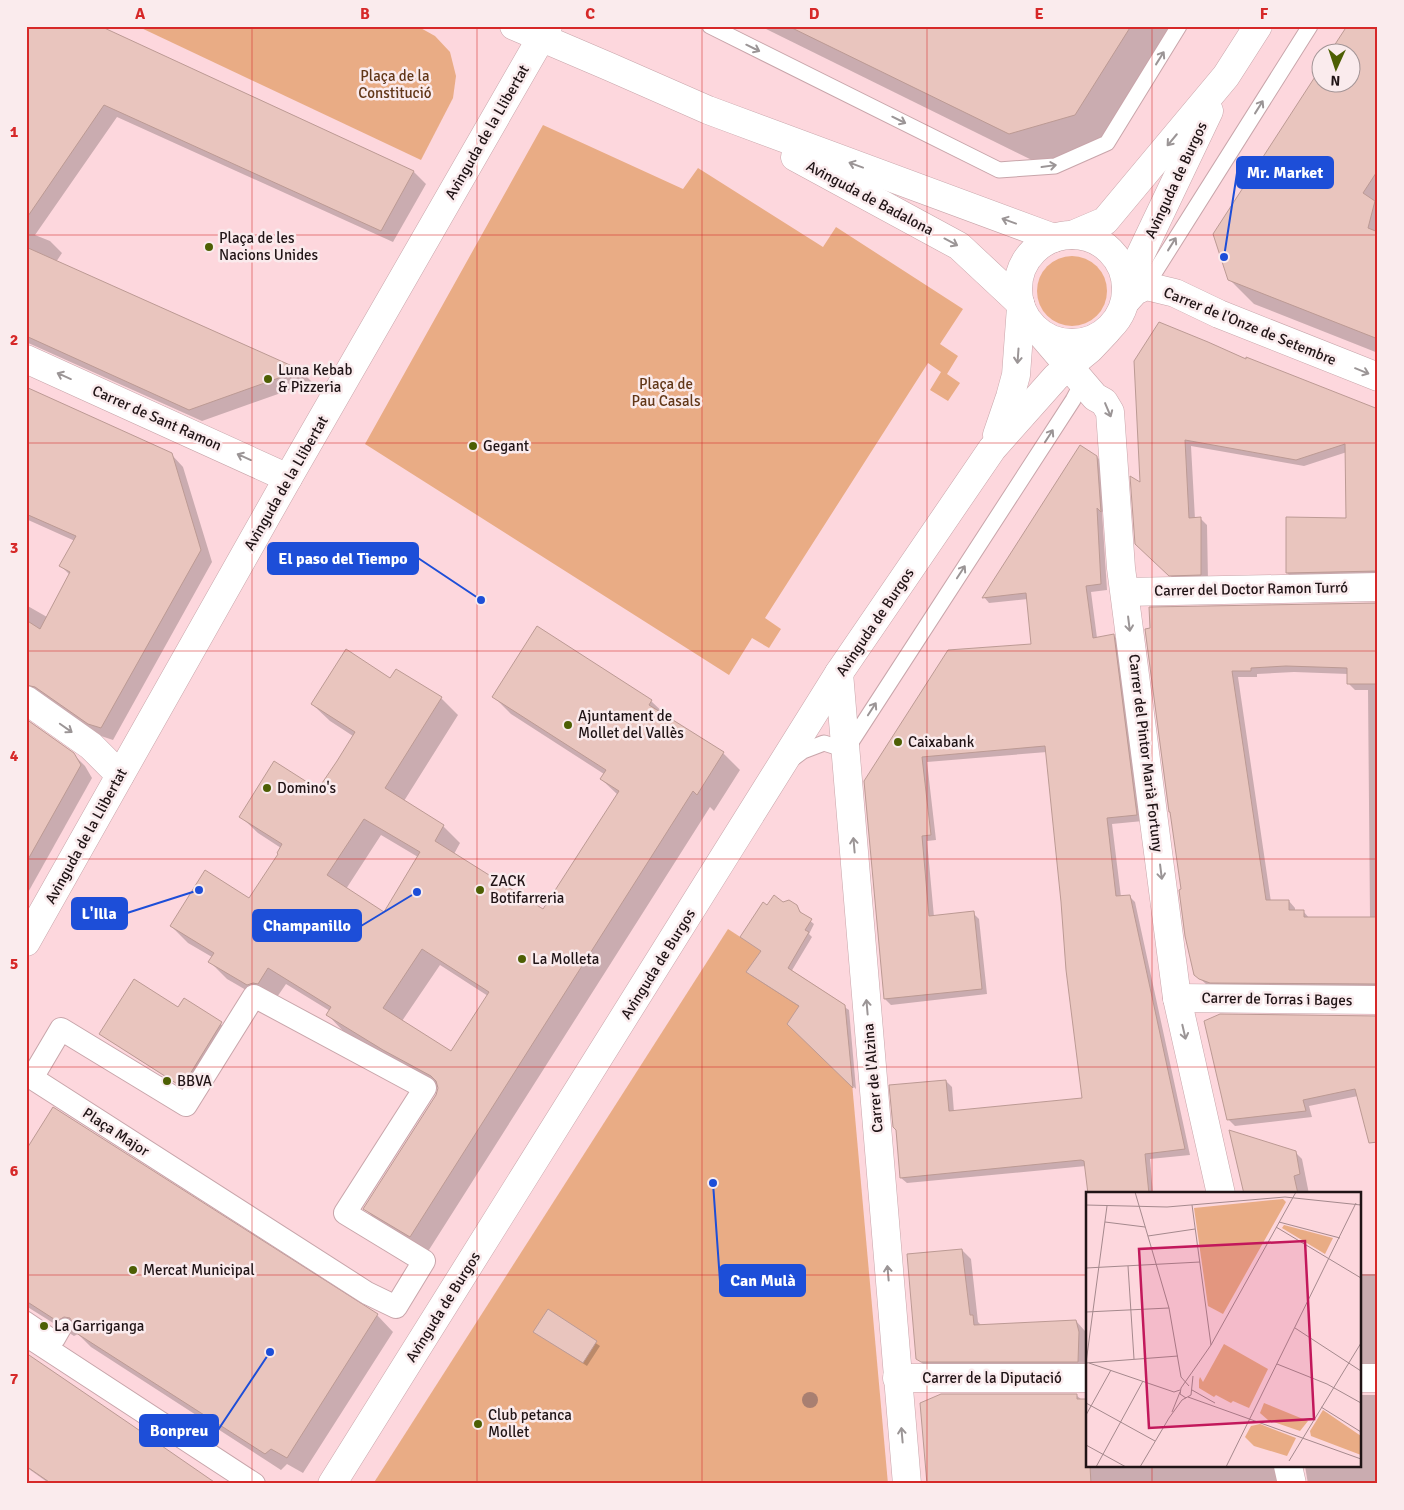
<svg xmlns="http://www.w3.org/2000/svg" width="1404" height="1510" viewBox="0 0 1404 1510" font-family="Signika,sans-serif">
<style>
.green{fill:#e9ac85}
.shadow{fill:#0003;fill-rule:evenodd}
.building{fill:#e9c5be;stroke:#bc9a94;fill-rule:evenodd}
.lines{fill:none;stroke-linecap:round;stroke-linejoin:round}
.service-casing{stroke:#c8a5aa;stroke-width:17}
.pedestrian-casing{stroke:#c8a5aa;stroke-width:24}
.minor-casing{stroke:#c8a5aa;stroke-width:29}
.tertiary-casing{stroke:#c8a5aa;stroke-width:29}
.service{stroke:#fff;stroke-width:15}
.pedestrian{stroke:#fff;stroke-width:22}
.minor{stroke:#fff;stroke-width:28}
.tertiary{stroke:#fff;stroke-width:28}
.tree{fill:#a87f71}
.oneway{stroke:#9b9596}
.grid{fill:none;stroke:#d62828;stroke-width:1;stroke-opacity:0.55}
.poi-dot{fill:#4d5f04;stroke:#faebed;stroke-width:2}
.labels{text-anchor:middle;dominant-baseline:central;stroke-width:5;stroke-linejoin:round;paint-order:stroke}
.park-label{font-size:15px;fill:#623718;stroke:#faebed}
.street-label{font-size:15px;fill:#201416;stroke:#faebed}
.poi-label{font-size:15px;fill:#201416;stroke:#faebed;text-anchor:start}
.inset-road{fill:none;stroke:#a5898d;stroke-width:1}
.view{fill:#c2185b;fill-opacity:0.15;stroke:#c2185b;stroke-width:2.5}
.inset-edge{fill:none;stroke:#201416;stroke-width:2.5}
.leader{fill:none;stroke:#1d4ed8;stroke-width:2}
.callout-dot{fill:#1d4ed8;stroke:#faebed;stroke-width:2}
.callout{fill:#1d4ed8;stroke:#1d4ed8;stroke-width:2}
.callout-label{font-size:16px;text-anchor:middle;font-weight:bold;fill:#fff}
.neatline{fill:none;stroke:#d62828;stroke-width:2}
.grid-label{font-size:16px;text-anchor:middle;font-weight:bold;fill:#d62828}
</style>
<rect width="100%" height="100%" fill="#fdd7dd"/>
<g class="green">
<polygon points="137,26 417,26 435,36 450,52 456,76 453,98 421,160"/>
<polygon points="543,125 683,189 698,168 823,247 836,227 963,309 940,344 958,356 947,374 960,383 948,401 930,390 941,372 928,363 765,618 781,629 769,648 752,638 729,675 365,444"/>
<circle cx="1072" cy="291" r="35"/>
<polygon points="728,929 845,1005 888,1484 373,1484"/>
</g>
<g class="shadow">
<polygon points="760,26 1181,26 1105,145 1040,164"/>
<polygon points="1349,26 1378,26 1378,353 1254,304 1229,279 1322,82 1352,82 1352,52 1332,52"/>
<polygon points="26,31 414,172 426,184 393,242 117,117 35,235 50,241 62,253 56,262 301,371 312,382 202,421 26,342"/>
<polygon points="1247,361 1378,410 1378,578 1294,579 1287,573 1347,519 1347,452 1304,466 1191,446 1195,519 1200,518 1207,525 1208,581 1177,582 1136,543 1141,484"/>
<polygon points="26,388 171,454 183,467 212,562 113,740 101,736 48,699 26,702 26,605 47,617 70,575 61,566 75,541 26,519"/>
<polygon points="1097,457 1103,463 1106,516 1102,511 1107,590 1091,592 1097,638 1113,635 1119,641 1143,821 1112,824 1121,897 1129,896 1135,902 1190,1155 1150,1159 1153,1194 1089,1194 1086,1166 907,1183 901,1178 946,1081 952,1087 954,1112 1083,1099 1047,752 927,762 936,840 927,841 934,917 973,913 979,919 987,994 891,1005 885,999 865,781 1033,645 1028,599 989,603 984,597"/>
<path d="M1378 604V990L1207 985 1195 974 1146 630ZM1294 672 1348 674 1349 684 1355 690H1368L1370 918 1310 919 1303 911H1295V908L1289 901 1271 902 1238 677H1257V674Z"/>
<path d="M391 679 441 698 458 715 404 801 443 826 460 843 454 854 544 910 618 795 601 779 604 774 511 714 494 697 651 701 669 718 723 753 740 770 714 811 710 807 427 1253 382 1226 365 1209 437 1096 439 1088 401 1067 344 1032 327 1014 330 1011 286 984 275 1000 265 1001 227 979 210 962 212 957 188 943 171 926 250 900 280 854 281 848 258 833 240 816 319 791 353 736 330 721 312 704ZM381 835 418 857 384 913 346 889ZM440 965 488 996 452 1052 402 1021Z"/>
<polygon points="26,721 73,754 85,766 92,778 26,896"/>
<polygon points="783,903 796,906 803,915 814,924 809,934 812,937 791,972 849,1010 856,1089 789,1024 800,1007 752,976"/>
<polygon points="184,1000 225,1027 186,1090 100,1034 179,1009"/>
<polygon points="1378,1017 1358,1096 1309,1106 1312,1117 1235,1126 1228,1119"/>
<polygon points="26,1151 377,1315 393,1332 303,1473 287,1464 281,1470 91,1347 78,1334 74,1336 26,1306"/>
<polygon points="1295,1152 1302,1159 1309,1194 1245,1194"/>
<polygon points="962,1250 971,1259 978,1322 982,1326 1076,1321 1085,1331 1087,1343 1086,1371 927,1368 917,1358"/>
<polygon points="1360,1274 1378,1274 1378,1369 1360,1370"/>
<polygon points="548,1311 600,1346 587,1366 535,1332"/>
<polygon points="26,1355 215,1484 50,1484 26,1467"/>
<polygon points="1076,1395 1082,1400 1088,1466 1281,1466 1280,1484 929,1484"/>
<polygon points="1360,1395 1378,1395 1378,1484 1308,1484 1305,1466 1360,1466"/>
<polygon points="881,1481 884,1484 860,1484"/>
</g>
<g class="building">
<polygon points="26,26 100,26 414,171 381,231 104,105 26,219"/>
<polygon points="788,26 1131,26 1075,115 1009,134"/>
<polygon points="1347,26 1378,26 1378,170 1363,193 1375,201 1368,228 1378,232 1378,339 1228,280 1213,234 1322,66 1322,82 1352,82 1352,52 1330,52"/>
<polygon points="26,247 301,370 189,410 26,336"/>
<polygon points="1159,322 1208,342 1246,359 1246,357 1378,409 1378,571 1286,573 1286,517 1346,518 1345,444 1296,460 1185,440 1189,518 1201,517 1201,575 1169,576 1135,544 1130,476 1140,482 1134,361"/>
<polygon points="26,387 172,453 201,550 101,728 88,724 35,687 26,685 26,620 40,629 70,572 59,566 76,536 26,514"/>
<polygon points="1080,445 1097,456 1101,512 1097,508 1101,584 1086,586 1093,638 1114,634 1137,815 1107,818 1116,896 1130,895 1185,1149 1145,1154 1149,1194 1088,1194 1084,1161 1081,1160 900,1178 896,1130 893,1127 889,1085 946,1080 949,1111 1082,1098 1066,970 1061,902 1045,746 922,757 931,835 922,836 929,916 974,911 982,989 884,999 864,781 948,650 1031,644 1026,593 982,598"/>
<polygon points="1378,603 1378,684 1347,684 1347,668 1286,666 1251,668 1251,671 1232,671 1266,900 1289,900 1289,910 1304,910 1304,917 1378,917 1378,984 1210,983 1199,979 1194,975 1185,936 1179,890 1181,889 1170,812 1169,812 1145,629 1150,628 1149,607"/>
<path d="M537 626 652 700 649 705 724 752 697 795 693 791 410 1237 363 1209 436 1095 438 1088 436 1081 431 1076 383 1050 326 1015 331 1007 268 968 258 984 253 983 247 985 208 962 214 953 170 926 205 870 249 898 278 854 277 853 282 844 239 817 274 761 318 789 337 761 355 732 311 704 346 649 390 678 396 669 442 697 385 788 444 825 435 841 543 909 619 791 600 779 606 770 492 697ZM364 819 420 852 384 912 327 875ZM422 949 489 992 451 1051 383 1008Z"/>
<polygon points="26,719 74,753 81,765 26,863"/>
<polygon points="774,895 783,902 789,900 797,905 800,912 812,919 805,930 809,932 788,968 845,1005 853,1088 787,1024 799,1006 746,972 761,951 740,937 763,902 767,905"/>
<polygon points="134,979 178,1007 184,998 222,1022 182,1087 99,1034"/>
<polygon points="1220,1014 1378,1016 1378,1142 1369,1143 1355,1089 1303,1100 1306,1111 1227,1120 1204,1021"/>
<polygon points="53,1107 378,1314 287,1458 271,1449 265,1454 73,1331 74,1325 70,1318 64,1317 57,1321 26,1301 26,1150"/>
<polygon points="1229,1130 1296,1151 1300,1174 1294,1176 1298,1194 1244,1194"/>
<polygon points="962,1249 970,1315 973,1315 974,1325 1076,1320 1079,1332 1078,1362 921,1362 916,1359 907,1254"/>
<polygon points="548,1309 597,1341 583,1363 533,1332"/>
<polygon points="26,1353 133,1426 217,1484 52,1484 26,1466"/>
<polygon points="941,1394 1077,1394 1077,1399 1088,1399 1088,1466 1090,1466 1091,1484 927,1484 920,1403"/>
</g>
<g class="lines">
<g class="service-casing">
<g id="service">
<polyline points="710,26 999,170 1055,166 1107,143 1179,26"/>
<polyline points="1146,286 1310,26"/>
<polyline points="791,760 803,751 824,743 846,750 1073,400 1082,383 1084,377"/>
<polyline points="26,1319 57,1340 65,1326"/>
</g>
</g>
<g class="pedestrian-casing">
<g id="pedestrian">
<polygon points="254,996 425,1088 345,1213 424,1261 396,1307 367,1293 32,1078 61,1029 186,1105"/>
<polyline points="26,1335 254,1484"/>
</g>
</g>
<g class="minor-casing">
<g id="minor">
<polyline points="1126,301 1135,291 1146,286 1175,293 1219,314 1378,377"/>
<polyline points="1042,335 1095,397 1104,402 1110,412 1121,568 1177,998 1221,1194"/>
<polyline points="26,359 288,478"/>
<polyline points="1125,592 1378,587"/>
<polyline points="839,673 907,1484"/>
<polyline points="26,700 91,746 120,775"/>
<polyline points="26,942 288,478 548,26"/>
<polyline points="1177,998 1378,1000"/>
<polyline points="897,1378 1088,1378"/>
<polyline points="1360,1378 1378,1378"/>
<polyline points="1288,1466 1292,1484"/>
</g>
</g>
<g class="tertiary-casing">
<g id="tertiary">
<polyline points="514,26 610,67 708,110 1054,238"/>
<polyline points="795,157 959,246 1020,303"/>
<polyline points="1072,235 1105,221 1226,76 1258,26"/>
<circle cx="1072" cy="289" r="54"/>
<polyline points="1126,285 1209,111"/>
<polyline points="997,435 1010,397 1016,375 1021,307"/>
<polyline points="332,1484 839,673 992,449 1056,377 1090,349 1107,331"/>
</g>
</g>
<use href="#service" class="service"/>
<use href="#pedestrian" class="pedestrian"/>
<use href="#minor" class="minor"/>
<use href="#tertiary" class="tertiary"/>
</g>
<circle class="tree" cx="810" cy="1400" r="8"/>
<defs><path id="oneway-shaft" d="M-6 0H5M1.5-3L5.5 0L1.5 3" fill="none" stroke-width="1.6" stroke-linecap="round" stroke-linejoin="round" transform="scale(1.25)"/></defs>
<g class="oneway">
<use href="#oneway-shaft" transform="translate(753 48) rotate(26)"/>
<use href="#oneway-shaft" transform="translate(1160 58) rotate(-58)"/>
<use href="#oneway-shaft" transform="translate(1259 107) rotate(-58)"/>
<use href="#oneway-shaft" transform="translate(899 120) rotate(26)"/>
<use href="#oneway-shaft" transform="translate(1172 140) rotate(130)"/>
<use href="#oneway-shaft" transform="translate(856 165) rotate(-160)"/>
<use href="#oneway-shaft" transform="translate(1049 166) rotate(-8)"/>
<use href="#oneway-shaft" transform="translate(1009 221) rotate(-160)"/>
<use href="#oneway-shaft" transform="translate(951 242) rotate(28)"/>
<use href="#oneway-shaft" transform="translate(1172 244) rotate(-58)"/>
<use href="#oneway-shaft" transform="translate(1018 356) rotate(94)"/>
<use href="#oneway-shaft" transform="translate(1362 371) rotate(22)"/>
<use href="#oneway-shaft" transform="translate(64 376) rotate(-156)"/>
<use href="#oneway-shaft" transform="translate(1108 410) rotate(67)"/>
<use href="#oneway-shaft" transform="translate(1049 436) rotate(-57)"/>
<use href="#oneway-shaft" transform="translate(244 457) rotate(-156)"/>
<use href="#oneway-shaft" transform="translate(961 572) rotate(-57)"/>
<use href="#oneway-shaft" transform="translate(1129 624) rotate(83)"/>
<use href="#oneway-shaft" transform="translate(872 709) rotate(-57)"/>
<use href="#oneway-shaft" transform="translate(66 728) rotate(35)"/>
<use href="#oneway-shaft" transform="translate(854 845) rotate(-95)"/>
<use href="#oneway-shaft" transform="translate(1161 872) rotate(83)"/>
<use href="#oneway-shaft" transform="translate(867 1007) rotate(-95)"/>
<use href="#oneway-shaft" transform="translate(1184 1032) rotate(77)"/>
<use href="#oneway-shaft" transform="translate(888 1273) rotate(-95)"/>
<use href="#oneway-shaft" transform="translate(902 1435) rotate(-95)"/>
</g>
<path class="grid" d="M252 26V1484M477 26V1484M702 26V1484M927 26V1484M1152 26V1194M26 235H1378M26 443H1378M26 651H1378M26 859H1378M26 1067H1378M26 1275H1088M1360 1275H1378M1152 1466V1484"/>
<g class="poi-dot">
<circle cx="209" cy="247" r="5"/>
<circle cx="268" cy="379" r="5"/>
<circle cx="473" cy="446" r="5"/>
<circle cx="568" cy="725" r="5"/>
<circle cx="898" cy="742" r="5"/>
<circle cx="267" cy="788" r="5"/>
<circle cx="480" cy="890" r="5"/>
<circle cx="522" cy="959" r="5"/>
<circle cx="167" cy="1081" r="5"/>
<circle cx="133" cy="1270" r="5"/>
<circle cx="44" cy="1326" r="5"/>
<circle cx="478" cy="1424" r="5"/>
</g>
<g class="labels">
<g class="park-label">
<text x="395" y="76">Plaça de la<tspan x="395" dy="17">Constitució</tspan></text>
<text x="666" y="384">Plaça de<tspan x="666" dy="17">Pau Casals</tspan></text>
</g>
<g class="street-label">
<text transform="translate(487 132) rotate(-60)">Avinguda de la Llibertat</text>
<text transform="translate(1176 180) rotate(-65)">Avinguda de Burgos</text>
<text transform="translate(870 198) rotate(28)">Avinguda de Badalona</text>
<text transform="translate(1250 326) rotate(22)">Carrer de l'Onze de Setembre</text>
<text transform="translate(157 418) rotate(24)">Carrer de Sant Ramon</text>
<text transform="translate(286 483) rotate(-60)">Avinguda de la Llibertat</text>
<text transform="translate(1251 589) rotate(-1)">Carrer del Doctor Ramon Turró</text>
<text transform="translate(875 622) rotate(-56)">Avinguda de Burgos</text>
<text transform="translate(1146 753) rotate(83)">Carrer del Pintor Marià Fortuny</text>
<text transform="translate(86 836) rotate(-61)">Avinguda de la Llibertat</text>
<text transform="translate(658 964) rotate(-58)">Avinguda de Burgos</text>
<text transform="translate(1277 999) rotate(1)">Carrer de Torras i Bages</text>
<text transform="translate(873 1078) rotate(-95)">Carrer de l'Alzina</text>
<text transform="translate(116 1132) rotate(33)">Plaça Major</text>
<text transform="translate(443 1307) rotate(-58)">Avinguda de Burgos</text>
<text x="992" y="1378">Carrer de la Diputació</text>
</g>
<g class="poi-label">
<text x="219" y="238">Plaça de les<tspan x="219" dy="17">Nacions Unides</tspan></text>
<text x="278" y="370">Luna Kebab<tspan x="278" dy="17">&amp; Pizzeria</tspan></text>
<text x="483" y="446">Gegant</text>
<text x="578" y="716">Ajuntament de<tspan x="578" dy="17">Mollet del Vallès</tspan></text>
<text x="908" y="742">Caixabank</text>
<text x="277" y="788">Domino's</text>
<text x="490" y="881">ZACK<tspan x="490" dy="17">Botifarreria</tspan></text>
<text x="532" y="959">La Molleta</text>
<text x="177" y="1081">BBVA</text>
<text x="143" y="1270">Mercat Municipal</text>
<text x="54" y="1326">La Garriganga</text>
<text x="488" y="1415">Club petanca<tspan x="488" dy="17">Mollet</tspan></text>
</g>
</g>
<g transform="translate(1086 1192)">
<rect width="275" height="275" fill="#fdd7dd"/>
<path d="M197 7 200 10 137 122 122 114 108 16ZM198 33 247 46 239 62 196 36ZM138 152 182 177 163 216 147 209 145 211 130 203 128 205 113 196V188L114 185 117 190ZM178 211 222 229 214 239 182 228 174 221ZM237 218 275 244V263L225 244 224 239ZM174 232 210 246 201 264 168 254 159 245 165 234Z" fill="#e9ac85"/>
<path class="inset-road" d="M49 0 83 116 95 185 103 194M0 13 81 15 199 5 275 13M106 13 125 153M21 14 0 171 92 164M19 30 59 35M193 30 254 46M190 35 275 86M62 44 109 37M42 74 48 167M0 76 114 70M0 120 83 116M209 136 275 179M3 171 88 200 94 198M191 172 241 192 275 211M106 198 129 211M102 205 275 267M100 206 94 202 95 196 125 153 210 0M0 211 69 249M235 215 275 240M86 220 94 200M0 223 25 178M0 253 40 275M203 269 275 151M10 275 57 189M54 275 83 226 96 208 105 203 107 184M140 275 270 11"/>
<path class="view" d="M219 49 228 227 63 236 53 57Z"/>
<rect width="275" height="275" class="inset-edge"/>
</g>
<path class="leader" d="M1224 257L1237 173M481 600L418 558M199 890L127 913M417 892L361 926M713 1183L720 1281M270 1352L218 1430"/>
<g class="callout-dot">
<circle cx="1224" cy="257" r="5"/>
<circle cx="481" cy="600" r="5"/>
<circle cx="199" cy="890" r="5"/>
<circle cx="417" cy="892" r="5"/>
<circle cx="713" cy="1183" r="5"/>
<circle cx="270" cy="1352" r="5"/>
</g>
<g class="callout">
<rect x="1237" y="157" width="96" height="31" rx="5"/>
<rect x="268" y="543" width="150" height="31" rx="5"/>
<rect x="72" y="898" width="55" height="31" rx="5"/>
<rect x="253" y="910" width="108" height="31" rx="5"/>
<rect x="720" y="1265" width="85" height="31" rx="5"/>
<rect x="140" y="1415" width="78" height="31" rx="5"/>
</g>
<g class="callout-label">
<text x="1285" y="178">Mr. Market</text>
<text x="343" y="564">El paso del Tiempo</text>
<text x="99" y="919">L'Illa</text>
<text x="307" y="931">Champanillo</text>
<text x="763" y="1286">Can Mulà</text>
<text x="179" y="1436">Bonpreu</text>
</g>
<rect width="1404" height="1510" fill="none" stroke="#faebed" stroke-width="55"/>
<g transform="translate(1336 68) rotate(183)"><circle r="24" fill="#faebed" stroke="#a39597"/>
<path d="M0-4L9 19L0 12L-9 19Z" fill="#4d5f04"/>
<text y="-8" font-size="14" font-weight="bold" text-anchor="middle" fill="#201416">N</text>
</g>
<rect x="28" y="28" width="1348" height="1454" class="neatline"/>
<g class="grid-label">
<text x="140" y="19">A</text>
<text x="365" y="19">B</text>
<text x="590" y="19">C</text>
<text x="814" y="19">D</text>
<text x="1039" y="19">E</text>
<text x="1264" y="19">F</text>
<text x="14" y="137">1</text>
<text x="14" y="345">2</text>
<text x="14" y="553">3</text>
<text x="14" y="761">4</text>
<text x="14" y="969">5</text>
<text x="14" y="1176">6</text>
<text x="14" y="1384">7</text>
</g>
</svg>
